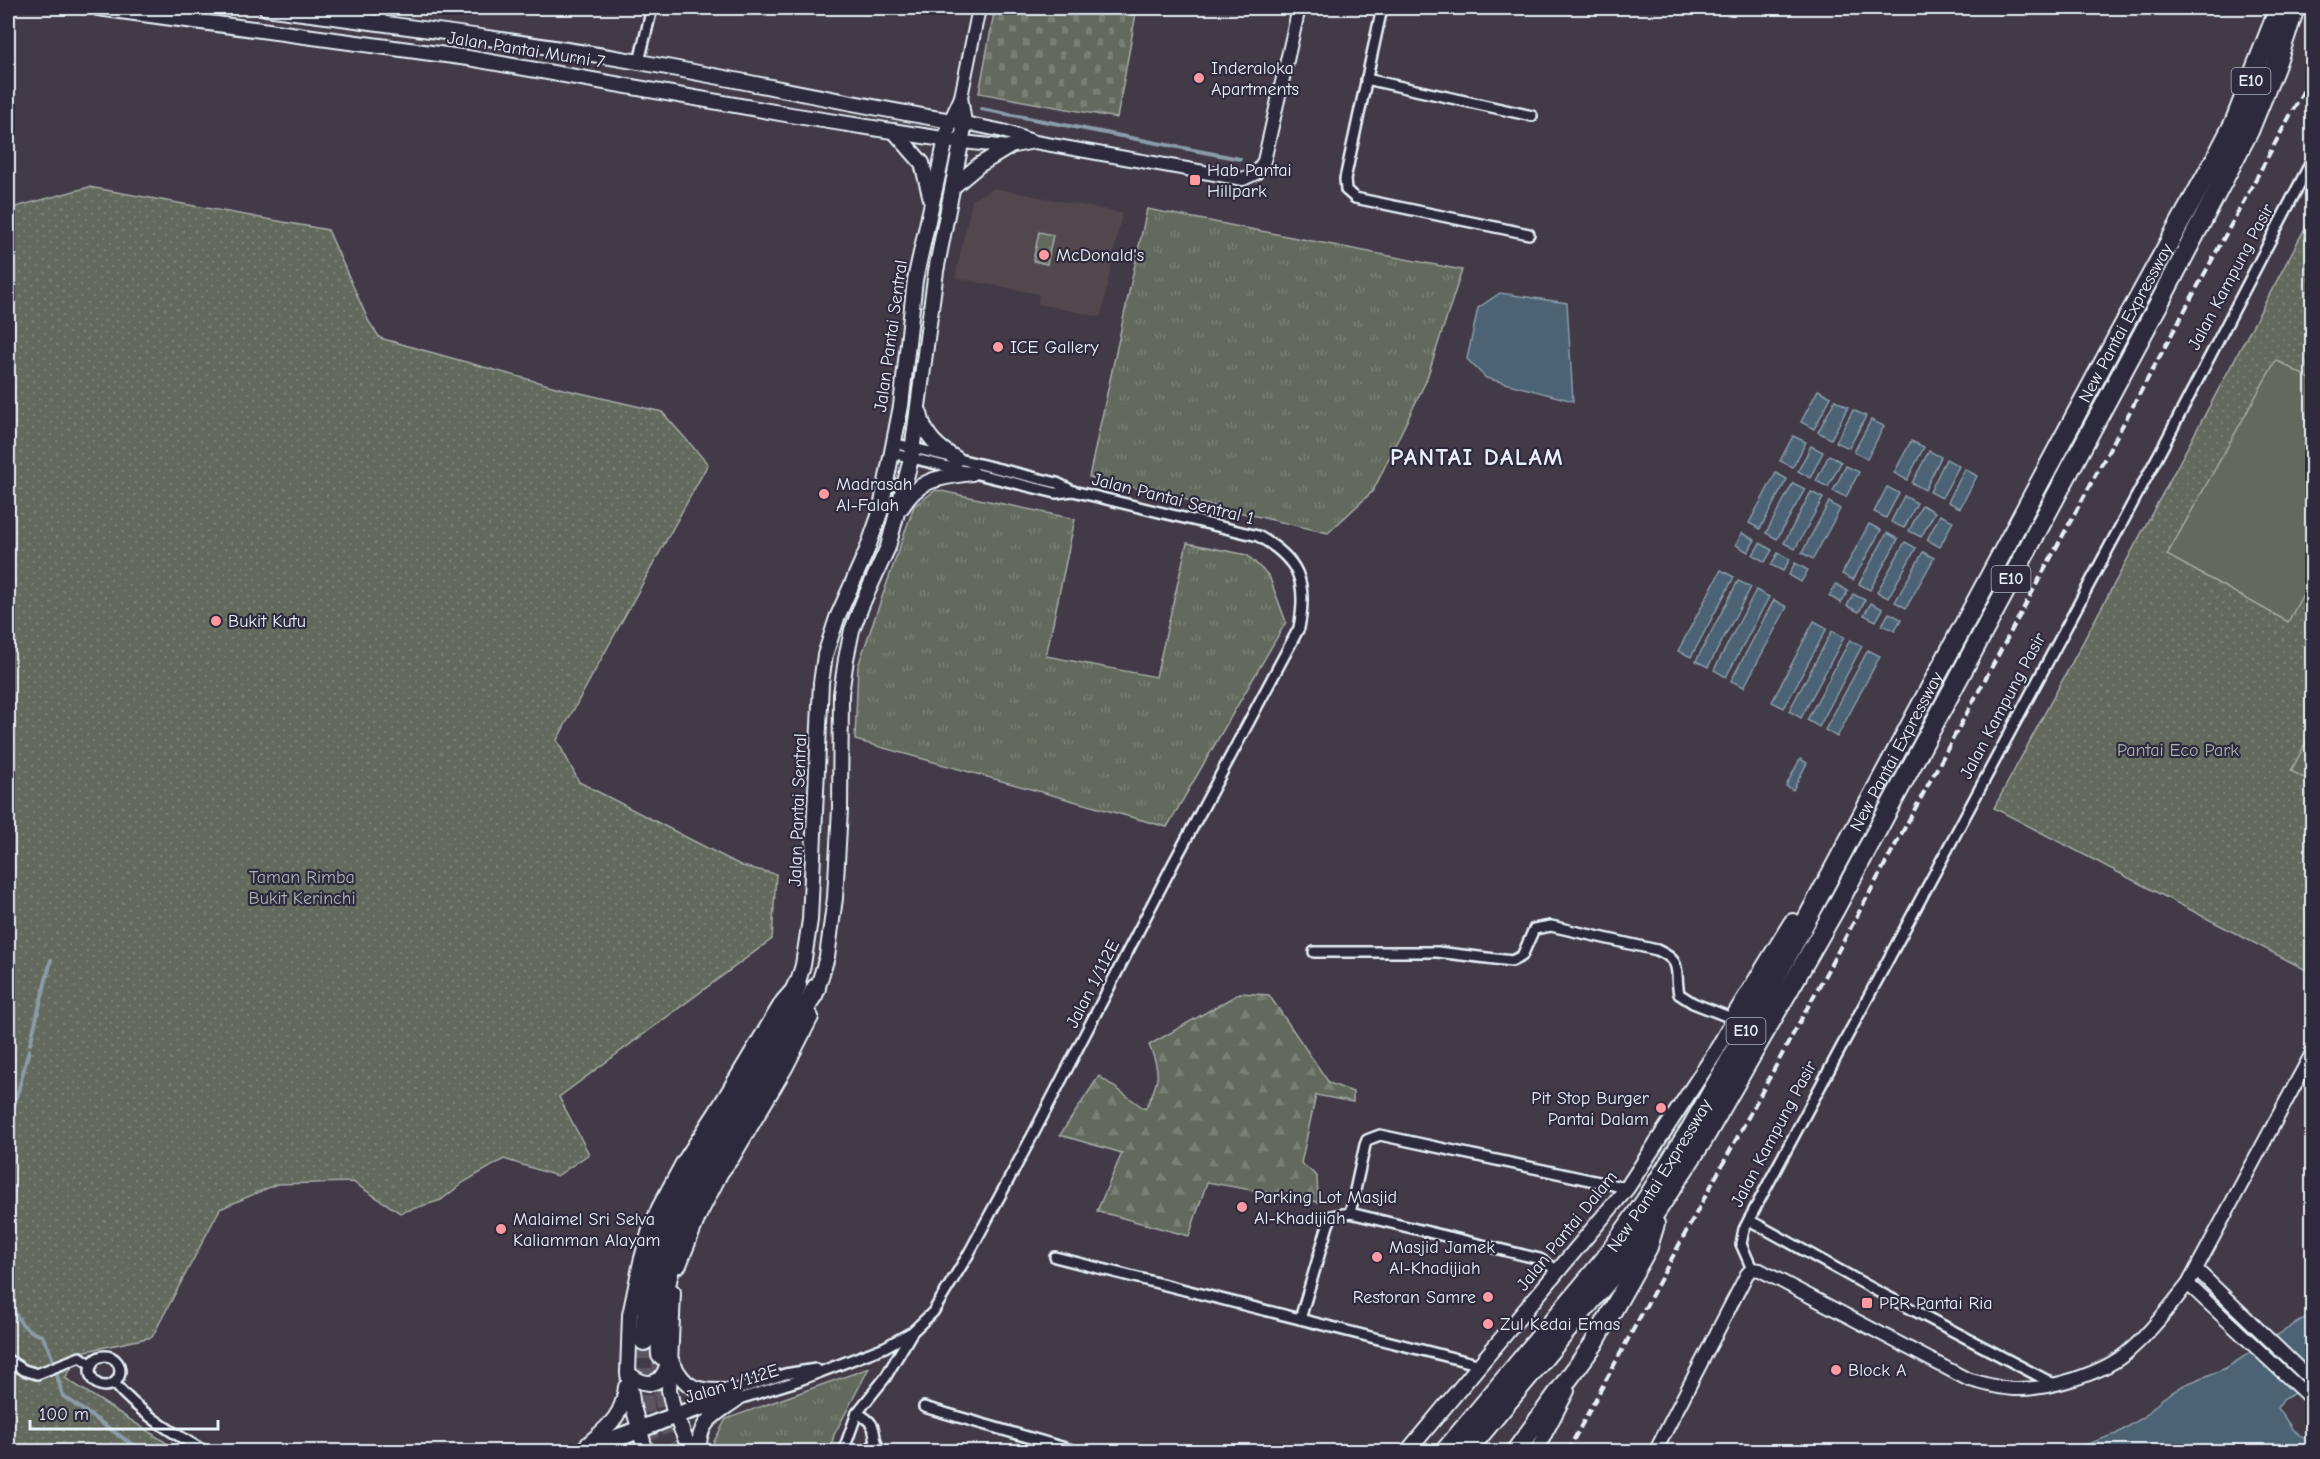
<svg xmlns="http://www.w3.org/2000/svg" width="2320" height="1459" viewBox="0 0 2320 1459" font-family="'Comic Neue',sans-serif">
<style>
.built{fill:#51464e}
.grass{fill:url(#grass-tufts);stroke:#a6adaa;stroke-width:1.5}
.forest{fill:url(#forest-firs);stroke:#a6adaa;stroke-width:1.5}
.cemetery{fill:url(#cemetery-stones);stroke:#a6adaa;stroke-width:1.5}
.park{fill:url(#park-dots);stroke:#a6adaa;stroke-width:1.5}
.pitch{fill:#63695c;stroke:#a6adaa;stroke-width:1.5}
.water{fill:#4b6475;stroke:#8a9ca9;stroke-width:1.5}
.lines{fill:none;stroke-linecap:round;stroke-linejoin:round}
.stream{stroke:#8a9ca9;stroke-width:4}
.motorway-tunnel{stroke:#5c5562;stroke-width:18;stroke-dasharray:18 9;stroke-linecap:butt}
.minor-casing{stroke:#e8f1f8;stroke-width:14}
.tertiary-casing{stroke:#e8f1f8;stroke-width:16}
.secondary-casing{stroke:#e8f1f8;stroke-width:18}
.motorway-casing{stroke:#e8f1f8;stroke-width:22}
.minor{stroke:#2f2a3d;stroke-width:9}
.tertiary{stroke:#2f2a3d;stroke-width:12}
.secondary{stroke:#2f2a3d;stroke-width:14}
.motorway{stroke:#2f2a3d;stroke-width:18}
.rail{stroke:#e8f1f8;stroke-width:4;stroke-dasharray:9 4.5;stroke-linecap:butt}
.poi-dot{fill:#ff9aa2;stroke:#2f2a3d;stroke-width:2}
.labels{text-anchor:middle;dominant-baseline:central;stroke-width:4.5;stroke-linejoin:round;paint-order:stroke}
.shield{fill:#2f2a3d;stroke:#b0b5c0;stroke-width:1.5}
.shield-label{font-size:16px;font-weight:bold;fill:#e8f1f8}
.street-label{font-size:18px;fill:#e8f1f8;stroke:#2f2a3d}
.poi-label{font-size:18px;fill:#e8f1f8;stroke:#2f2a3d;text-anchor:start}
.park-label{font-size:18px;fill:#acb4b2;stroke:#2f2a3d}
.district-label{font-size:24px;font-weight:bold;letter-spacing:1.5px;fill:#e8f1f8;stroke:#2f2a3d}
</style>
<defs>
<pattern id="grass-tufts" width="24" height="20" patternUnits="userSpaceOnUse" patternTransform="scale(1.5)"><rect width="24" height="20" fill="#63695c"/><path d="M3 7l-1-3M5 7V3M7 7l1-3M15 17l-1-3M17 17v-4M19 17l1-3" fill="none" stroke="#797f74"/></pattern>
<pattern id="forest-firs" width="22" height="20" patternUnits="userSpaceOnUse" patternTransform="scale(1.5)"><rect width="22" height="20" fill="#63695c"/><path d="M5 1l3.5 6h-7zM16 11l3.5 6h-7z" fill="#797f74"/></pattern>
<pattern id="cemetery-stones" width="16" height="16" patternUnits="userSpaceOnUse" patternTransform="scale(1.5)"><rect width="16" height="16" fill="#63695c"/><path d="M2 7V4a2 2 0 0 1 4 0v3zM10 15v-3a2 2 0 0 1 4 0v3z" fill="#797f74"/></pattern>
<pattern id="park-dots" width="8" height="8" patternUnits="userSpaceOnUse" patternTransform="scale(1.5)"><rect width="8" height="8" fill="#63695c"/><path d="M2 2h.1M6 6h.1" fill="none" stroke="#797f74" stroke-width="1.8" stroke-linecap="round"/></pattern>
</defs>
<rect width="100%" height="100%" fill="#433a47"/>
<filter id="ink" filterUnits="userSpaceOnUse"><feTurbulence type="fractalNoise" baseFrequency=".0167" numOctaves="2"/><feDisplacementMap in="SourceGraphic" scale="12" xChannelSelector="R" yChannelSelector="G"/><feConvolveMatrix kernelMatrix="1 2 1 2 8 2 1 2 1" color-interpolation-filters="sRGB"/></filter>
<g filter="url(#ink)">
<polygon class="built" points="994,188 1122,213 1101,317 1038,304 1039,294 955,278 972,200"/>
<g class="grass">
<polygon points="1147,209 1462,270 1426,381 1373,491 1328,533 1089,477"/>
<polygon points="1039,232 1053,235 1047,264 1033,261"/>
<polygon points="936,490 1075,519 1046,656 1156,677 1187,543 1247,555 1269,576 1286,622 1167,827 855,740 858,666 914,506"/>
<polygon points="869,1368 834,1435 830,1451 712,1452 710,1449 726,1419"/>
</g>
<path class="forest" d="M1240 993 1269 995 1329 1083 1353 1092V1102L1316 1095 1301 1163 1317 1176 1318 1202 1207 1182 1189 1236 1097 1211 1122 1153 1060 1135 1099 1076 1145 1109C1159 1081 1162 1074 1149 1045Z"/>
<polygon class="cemetery" points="995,8 1137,8 1117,118 979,93"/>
<g class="park">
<polygon points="89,187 328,230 369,322 380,338 563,389 662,412 708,464 557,740 579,782 742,866 776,874 772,939 559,1097 589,1154 557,1176 504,1159 464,1182 441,1200 400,1213 353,1182 277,1184 220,1209 152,1337 82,1352 65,1378 179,1451 8,1452 8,209"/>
<polygon points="2312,215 2312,973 1994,808"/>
</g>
<g class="pitch">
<polygon points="2276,360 2312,380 2312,577 2288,622 2167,555"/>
<polygon points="2312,731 2312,782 2291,771"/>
</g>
<g class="water">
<polygon points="1500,293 1567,303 1573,401 1486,378 1467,359 1478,308"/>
<polygon points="1818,390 1831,397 1814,429 1801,422"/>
<polygon points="1835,400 1848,407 1831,439 1818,432"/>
<polygon points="1853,410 1866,416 1849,448 1836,442"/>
<polygon points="1871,420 1884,426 1867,459 1854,452"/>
<polygon points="1793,436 1806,442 1793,467 1780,461"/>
<polygon points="1911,441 1924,447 1907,480 1894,473"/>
<polygon points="1811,446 1823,452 1810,478 1798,471"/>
<polygon points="1929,451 1941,457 1925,490 1912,483"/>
<polygon points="1829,455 1841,462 1828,487 1816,481"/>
<polygon points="1946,459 1959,466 1942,498 1930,492"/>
<polygon points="1846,466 1859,472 1846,497 1833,491"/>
<polygon points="1965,469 1977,476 1960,508 1948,502"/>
<polygon points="1776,473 1787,479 1760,529 1749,523"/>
<polygon points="1793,483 1805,489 1777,539 1766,533"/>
<polygon points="1887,487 1899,493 1886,518 1874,512"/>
<polygon points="1811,492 1823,498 1795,549 1784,543"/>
<polygon points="1904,496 1917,503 1904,528 1891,522"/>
<polygon points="1829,502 1840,509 1813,559 1802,553"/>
<polygon points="1922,505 1935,512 1921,537 1909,531"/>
<polygon points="1940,515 1953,521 1940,547 1927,540"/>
<polygon points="1869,524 1881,530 1853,580 1842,574"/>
<polygon points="1742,533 1755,540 1748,552 1736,545"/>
<polygon points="1887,533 1898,539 1870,590 1859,584"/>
<polygon points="1905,542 1916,548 1888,598 1877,592"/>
<polygon points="1760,543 1772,550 1765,562 1753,555"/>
<polygon points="1923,552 1934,558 1906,608 1895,602"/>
<polygon points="1778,553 1790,559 1783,571 1771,565"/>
<polygon points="1795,563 1808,570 1801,582 1789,575"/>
<polygon points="1721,570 1734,577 1691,657 1678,651"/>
<polygon points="1738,581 1751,587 1708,667 1696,661"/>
<polygon points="1836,584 1848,591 1841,603 1829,596"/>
<polygon points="1756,590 1769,597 1726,677 1714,670"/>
<polygon points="1853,594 1865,600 1859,612 1847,606"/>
<polygon points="1774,600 1787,607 1744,687 1731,681"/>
<polygon points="1871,603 1883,609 1876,621 1864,615"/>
<polygon points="1889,613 1901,619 1895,631 1882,625"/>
<polygon points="1814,621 1827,628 1784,708 1772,702"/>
<polygon points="1832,631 1844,637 1801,718 1789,711"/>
<polygon points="1850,640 1862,646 1819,727 1807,720"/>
<polygon points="1868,650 1880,656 1837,737 1825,730"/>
<polygon points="1800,759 1807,763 1793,790 1786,786"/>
<polygon points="2312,1313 2312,1382 2283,1400 2278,1408 2293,1430 2312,1445 2312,1451 2065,1452 2116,1434 2144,1417 2163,1398 2184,1385 2226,1368"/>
</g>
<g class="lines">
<g class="stream">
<polyline points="981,109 1240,159"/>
<polyline points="30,1044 51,960"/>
<polyline points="8,1129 29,1050"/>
<path d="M8 1287C12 1309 17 1329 42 1336 54 1355 56 1375 63 1396L143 1452"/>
</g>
<g class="motorway-tunnel">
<path d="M644 1341C644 1378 642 1416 654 1452"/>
<path d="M661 1362C662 1394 665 1422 677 1452"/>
</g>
<g class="minor-casing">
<g id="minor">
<polyline points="1382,8 1345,179 1346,190 1355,198 1529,234"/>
<polyline points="380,23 382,8"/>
<polyline points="639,62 652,8"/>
<polyline points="1366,79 1532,116"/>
<polyline points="891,453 1056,493 1073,491"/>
<path d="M1314 952H1437L1512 961 1522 956 1534 929 1551 926 1657 950C1684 962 1674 970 1679 994L1693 1003 1734 1019"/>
<polyline points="1350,1213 1365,1145 1367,1140 1380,1135 1627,1188"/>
<polyline points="1749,1220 1875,1290 2052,1383"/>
<polyline points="1055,1257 1481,1365"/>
<polyline points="1752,1269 1741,1244 1744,1229 2167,439 2312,160"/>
<polyline points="1300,1319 1328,1225 1332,1216 1350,1213 1540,1259 1558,1271"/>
<circle cx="105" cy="1371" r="15"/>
<polyline points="8,1360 24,1370 37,1374 80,1357 92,1365"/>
<path d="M114 1383C138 1412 173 1433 206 1452"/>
<polyline points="924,1407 1079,1452"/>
<path d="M857 1413C883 1427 868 1432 881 1452"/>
<polyline points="569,1452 733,1391 785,1374 816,1369"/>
<path d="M593 1452 677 1418 797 1381 885 1347 912 1332 933 1312 968 1255 1036 1129 1174 862 1299 628C1308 581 1299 559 1258 536L1073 491 1057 483 893 443"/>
<polyline points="843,1452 857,1413 885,1378 911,1334"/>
<polyline points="865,1452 876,1443"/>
</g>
</g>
<g class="tertiary-casing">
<g id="tertiary">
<polyline points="961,97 965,123 1003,131 1035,142 1243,179 1256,173 1264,161 1299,8"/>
<polyline points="950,121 961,97 979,8"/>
<polyline points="963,142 1009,147 1034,142"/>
<polyline points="2197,1270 2312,1381"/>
<polyline points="2188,1284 2312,1400"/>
<polyline points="1536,1452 1568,1391"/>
<path d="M1655 1452 1747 1274 1752 1269 1760 1270 1967 1379C1982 1383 1997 1388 2013 1389 2048 1390 2104 1374 2130 1350 2152 1331 2170 1306 2188 1284L2312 1053"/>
</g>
</g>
<g class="secondary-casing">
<g id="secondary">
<polyline points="98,8 468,58 791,115 955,141"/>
<path d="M266 8C391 25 515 40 639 62 748 81 856 106 965 123L936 271 911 459 888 547 863 602 852 630 846 659 841 694 840 809 835 898 827 957 815 996"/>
<polyline points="894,131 922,163 931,199"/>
<polyline points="953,187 979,165 1009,147"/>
<path d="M920 413C924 436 938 448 957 459"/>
<path d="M902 507C919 478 942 477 972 473"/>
<polyline points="679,1265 699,1215 721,1172 733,1156 785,1068 811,1017"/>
<polyline points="673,1292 669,1390 674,1412 691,1452"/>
<path d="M671 1360C687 1393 698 1391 733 1391"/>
<path d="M628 1373C644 1387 660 1388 667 1366"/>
<path d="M588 1444C609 1426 623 1416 626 1387"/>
<polyline points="612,1452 616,1452"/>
<polyline points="646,1452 633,1407 628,1373 630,1315 641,1262 649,1233 659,1208 682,1165 717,1111 783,1001 797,985 803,965 810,920 821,683 825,655 837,618 867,550 880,513 901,406 915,280 950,121"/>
<path d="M699 1452C697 1421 715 1415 737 1399"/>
<polyline points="1407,1452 1627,1188 1715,1053 1734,1019"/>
</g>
</g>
<g class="motorway-casing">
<g id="motorway">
<polyline points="1734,1019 1793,923"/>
<path d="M644 1341C647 1304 650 1268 663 1233 679 1190 705 1153 730 1115 756 1074 780 1030 797 985"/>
<path d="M661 1355C655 1243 715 1167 768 1077 785 1048 801 1018 816 988"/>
<path id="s1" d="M1444 1452 1605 1259 1646 1200 1691 1128 1752 1022 2120 332 2219 152 2234 123 2279 8"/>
<polyline points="1466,1452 1621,1265 1703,1140 1834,911 2165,292 2249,131 2275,67 2295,8"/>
<polyline points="1515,1452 1593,1345 1648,1247 1655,1224"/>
</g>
</g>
<use href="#minor" class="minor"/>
<use href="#tertiary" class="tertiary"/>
<use href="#secondary" class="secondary"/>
<use href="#motorway" class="motorway"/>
<polyline class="rail" points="1567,1452 2312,75"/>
</g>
</g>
<g class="poi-dot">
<circle cx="1199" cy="78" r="6"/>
<rect x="1189" y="174" width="12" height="12" rx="3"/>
<circle cx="1044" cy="255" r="6"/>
<circle cx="998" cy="347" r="6"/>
<circle cx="824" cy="494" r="6"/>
<circle cx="216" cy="621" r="6"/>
<circle cx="1661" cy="1108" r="6"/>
<circle cx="1242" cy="1207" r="6"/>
<circle cx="501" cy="1229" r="6"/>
<circle cx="1377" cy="1257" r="6"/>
<circle cx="1488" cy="1297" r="6"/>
<rect x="1861" y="1297" width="12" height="12" rx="3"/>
<circle cx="1488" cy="1324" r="6"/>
<circle cx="1836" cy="1370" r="6"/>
</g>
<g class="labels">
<g class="shield">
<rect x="2231.5" y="68" width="39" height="26" rx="4.5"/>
<rect x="1991.5" y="566" width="39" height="26" rx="4.5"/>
<rect x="1726.5" y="1018" width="39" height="26" rx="4.5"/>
</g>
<g class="shield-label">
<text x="2251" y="81">E10</text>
<text x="2011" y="579">E10</text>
<text x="1746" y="1031">E10</text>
</g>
<g class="street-label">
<text transform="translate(526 50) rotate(9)">Jalan Pantai Murni 7</text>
<text transform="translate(2231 277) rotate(-62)">Jalan Kampung Pasir</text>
<text stroke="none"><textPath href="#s1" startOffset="1323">New Pantai Expressway</textPath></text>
<text transform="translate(891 336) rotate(-82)">Jalan Pantai Sentral</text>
<text transform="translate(1173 499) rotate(14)">Jalan Pantai Sentral 1</text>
<text transform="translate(2003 706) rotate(-62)">Jalan Kampung Pasir</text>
<text stroke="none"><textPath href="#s1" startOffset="837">New Pantai Expressway</textPath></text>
<text transform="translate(798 810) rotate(-88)">Jalan Pantai Sentral</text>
<text transform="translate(1093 984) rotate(-63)">Jalan 1/112E</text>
<text transform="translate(1774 1134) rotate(-62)">Jalan Kampung Pasir</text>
<text stroke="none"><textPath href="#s1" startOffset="351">New Pantai Expressway</textPath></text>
<text transform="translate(1567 1231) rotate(-51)">Jalan Pantai Dalam</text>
<text transform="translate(732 1384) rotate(-17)">Jalan 1/112E</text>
</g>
<g class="poi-label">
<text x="1211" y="68">Inderaloka<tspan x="1211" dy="21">Apartments</tspan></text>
<text x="1207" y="170">Hab Pantai<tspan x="1207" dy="21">Hillpark</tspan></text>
<text x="1056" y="255">McDonald's</text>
<text x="1010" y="347">ICE Gallery</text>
<text x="836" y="484">Madrasah<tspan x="836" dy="21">Al-Falah</tspan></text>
<text x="228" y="621">Bukit Kutu</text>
<text x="1649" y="1098" text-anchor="end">Pit Stop Burger<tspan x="1649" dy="21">Pantai Dalam</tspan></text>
<text x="1254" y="1197">Parking Lot Masjid<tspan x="1254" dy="21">Al-Khadijiah</tspan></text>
<text x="513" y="1219">Malaimel Sri Selva<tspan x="513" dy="21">Kaliamman Alayam</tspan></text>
<text x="1389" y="1247">Masjid Jamek<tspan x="1389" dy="21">Al-Khadijiah</tspan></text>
<text x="1476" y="1297" text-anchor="end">Restoran Samre</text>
<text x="1879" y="1303">PPR Pantai Ria</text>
<text x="1500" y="1324">Zul Kedai Emas</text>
<text x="1848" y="1370">Block A</text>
</g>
<g class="park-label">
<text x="2178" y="750">Pantai Eco Park</text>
<text x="302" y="877">Taman Rimba<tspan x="302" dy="21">Bukit Kerinchi</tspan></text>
</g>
<g class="district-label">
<text x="1477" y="457">PANTAI DALAM</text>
</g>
</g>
<rect width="2320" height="1459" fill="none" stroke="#2f2a3d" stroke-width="30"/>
<rect x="15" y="15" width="2290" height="1429" fill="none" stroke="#e8f1f8" stroke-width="2" filter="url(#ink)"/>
<path d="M30 1420v9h188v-9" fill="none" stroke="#e8f1f8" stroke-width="3"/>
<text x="39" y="1420" font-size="18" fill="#e8f1f8" stroke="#2f2a3d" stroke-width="4.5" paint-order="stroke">100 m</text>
</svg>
